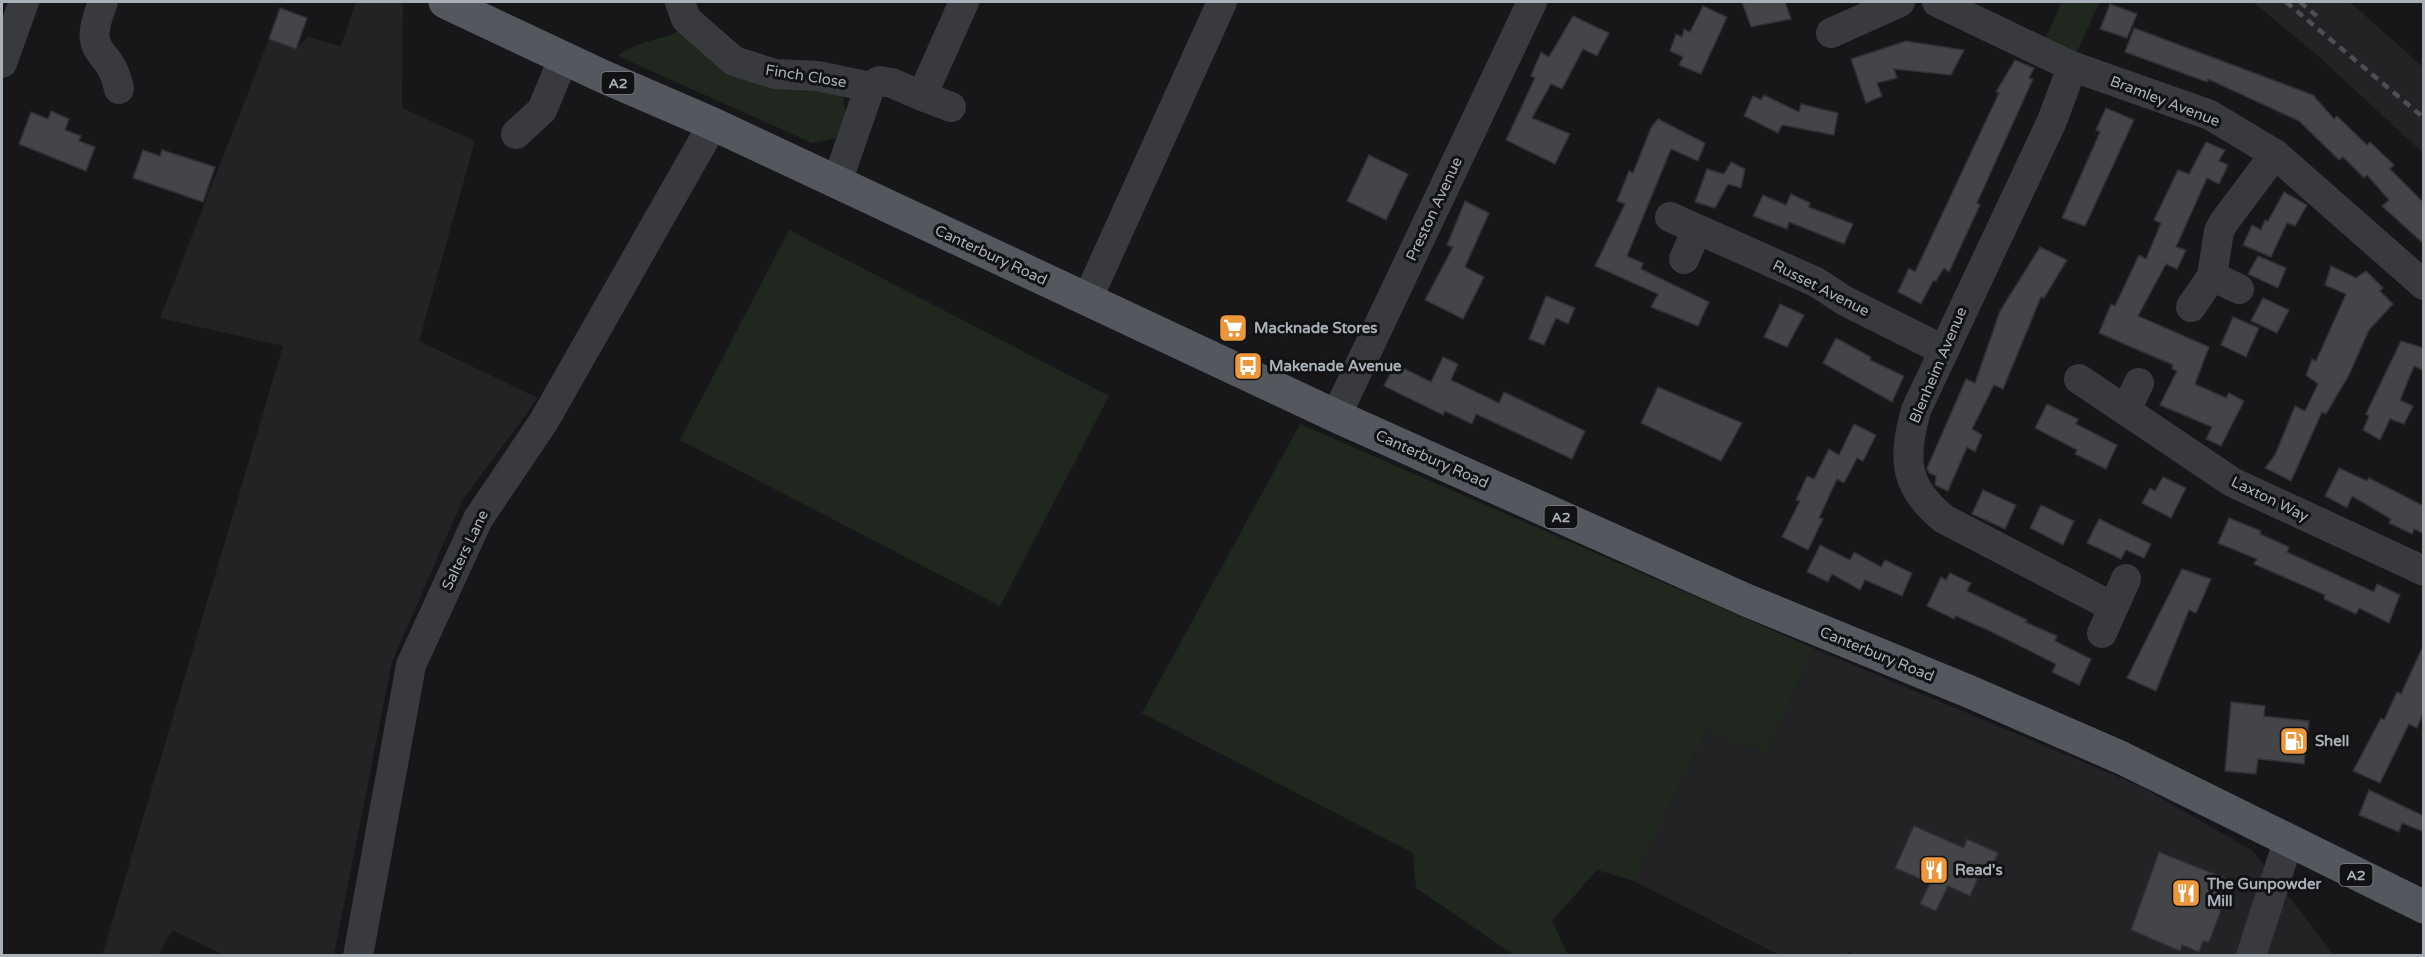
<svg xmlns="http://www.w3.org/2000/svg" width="2425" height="957" viewBox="0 0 2425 957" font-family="'Varela Round',sans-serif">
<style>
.built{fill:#232326}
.green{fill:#1f271f}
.building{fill:#434549;stroke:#313135;stroke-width:1.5}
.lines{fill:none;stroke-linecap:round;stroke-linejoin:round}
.minor{stroke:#383a3e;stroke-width:30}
.major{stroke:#54575d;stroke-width:33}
.rail{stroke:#4b4e53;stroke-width:4.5;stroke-dasharray:8 6;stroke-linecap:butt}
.labels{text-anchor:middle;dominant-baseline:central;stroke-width:6;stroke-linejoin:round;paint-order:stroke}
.shield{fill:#121214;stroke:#7c8187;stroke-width:1.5}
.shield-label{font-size:14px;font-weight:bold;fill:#a9b0b8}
.street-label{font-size:15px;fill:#a9b0b8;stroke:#121214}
.poi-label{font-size:15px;font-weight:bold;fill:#a9b0b8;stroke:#121214;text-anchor:start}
</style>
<rect width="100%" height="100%" fill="#171719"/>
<g class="built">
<polygon points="356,2 403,2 402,108 475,141 419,341 538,398 462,501 392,662 334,955 224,955 172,930 159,955 102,956 283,346 160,318 269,39 295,49 308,37 341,46"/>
<polygon points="2253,2 2349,2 2353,5 2423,67 2423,153 2317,55"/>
<polygon points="1813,648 2140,786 2253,851 2334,955 1859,956 1849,952 1847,955 1779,955 1634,881 1706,729 1767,753"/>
</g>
<g class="green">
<polygon points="2062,2 2100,2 2074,58 2043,44"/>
<path d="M686 28 818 89 843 96 846 115 836 138 812 143 618 56C631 43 666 39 686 28Z"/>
<polygon points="789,230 1109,396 1000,606 680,440"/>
<polygon points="1300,424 1813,648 1767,753 1706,729 1634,881 1597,870 1552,921 1568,955 1514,955 1416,888 1413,853 1142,713"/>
</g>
<g class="building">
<polygon points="1742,2 1785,2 1791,19 1751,27"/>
<polygon points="2110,4 2137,14 2127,38 2100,29"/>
<polygon points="1703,6 1727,17 1701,74 1679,65 1683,57 1670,51 1676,34 1682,37 1684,29 1690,32"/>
<polygon points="280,8 307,18 296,49 269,39"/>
<polygon points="1573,16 1609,33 1597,56 1583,49 1562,89 1551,84 1532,118 1570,134 1555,164 1506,140 1535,78 1531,76 1541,52 1549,57"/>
<polygon points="2134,28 2313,95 2334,119 2337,116 2367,145 2370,142 2394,165 2390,169 2424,203 2424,244 2382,206 2389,200 2367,175 2364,178 2343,157 2339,160 2299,121 2208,79 2207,82 2125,52"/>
<polygon points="1906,41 1964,50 1951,75 1894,69 1897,78 1877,83 1882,96 1866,103 1851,59"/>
<polygon points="2015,60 2034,68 2029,78 2033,79 1977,203 1980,205 1949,272 1944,268 1936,281 1933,281 1921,304 1898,292 1909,268 1915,272 1999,93 1996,92"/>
<polygon points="1764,95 1799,112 1801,104 1838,113 1834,135 1782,125 1778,133 1744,116 1753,96 1761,100"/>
<polygon points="2106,108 2134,120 2085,226 2062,218 2100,132 2096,130"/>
<polygon points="51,111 69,119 65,130 81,136 79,141 95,147 86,171 19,144 31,112 48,119"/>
<polygon points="1658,119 1705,143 1698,161 1671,149 1627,256 1643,263 1641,269 1709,302 1698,326 1651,307 1658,294 1595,266 1625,204 1617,201 1629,171 1633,173 1651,128"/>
<polygon points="2206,142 2225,150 2219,161 2228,165 2219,184 2207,178 2176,247 2186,250 2177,269 2166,264 2138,316 2209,347 2195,384 2226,398 2229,393 2244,401 2221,446 2206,439 2212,427 2160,405 2177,371 2172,369 2173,365 2099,333 2111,304 2115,306 2139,255 2146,259 2161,223 2154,220 2178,170 2189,174"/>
<polygon points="143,150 160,156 162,150 215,167 203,202 133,178"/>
<polygon points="1369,155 1408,174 1386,220 1347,201"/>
<polygon points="1731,162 1745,169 1741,188 1728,184 1715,208 1695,202 1707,169 1724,174"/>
<polygon points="2284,192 2307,205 2295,226 2287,223 2271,257 2243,245 2252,225 2261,230 2265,220 2268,221"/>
<polygon points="1791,194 1810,203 1809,207 1853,224 1844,244 1789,222 1787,229 1753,216 1763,195 1786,205"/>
<polygon points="1465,201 1489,213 1465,267 1484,277 1463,319 1425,300 1453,247 1447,245"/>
<polygon points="2040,247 2067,260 2044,298 2041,297 2003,389 1994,385 1972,429 1982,435 1975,452 1967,447 1948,491 1935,485 1936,476 1929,473 1927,468 1966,379 1975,383 2000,311"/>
<polygon points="2258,256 2286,268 2278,288 2248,274"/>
<polygon points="2331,266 2356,278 2366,271 2383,288 2380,291 2393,304 2369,330 2349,375 2326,414 2322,412 2291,481 2265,468 2275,455 2295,406 2305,411 2318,384 2306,375 2312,359 2316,361 2346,294 2325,285"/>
<polygon points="1546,296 1575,308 1568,324 1556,318 1544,345 1529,339"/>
<polygon points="2263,298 2289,310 2277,333 2251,321"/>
<polygon points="1780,304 1804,315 1787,347 1764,337"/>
<polygon points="2233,317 2259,328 2246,357 2221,345"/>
<polygon points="1836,338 1871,357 1870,360 1904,376 1892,402 1823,363"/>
<polygon points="2401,341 2424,348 2424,371 2414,366 2400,400 2413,406 2404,424 2390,419 2380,440 2363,430 2369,416 2366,414"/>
<polygon points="1443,357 1458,364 1451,380 1499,403 1504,392 1585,431 1572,459 1476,414 1472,424 1445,411 1443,415 1384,386 1395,364 1431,382"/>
<polygon points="1658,387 1742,423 1721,461 1641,423"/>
<polygon points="2047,404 2078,419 2076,424 2117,445 2106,469 2075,454 2077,450 2035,428"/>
<polygon points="1854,424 1876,435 1863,461 1857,458 1844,483 1837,479 1819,518 1823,519 1808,550 1782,537 1800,501 1796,500 1807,476 1814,479 1829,449 1839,455"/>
<polygon points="2339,468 2367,481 2369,478 2424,506 2424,534 2414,529 2412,534 2389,523 2391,519 2352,496 2347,508 2325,496"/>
<polygon points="2163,477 2186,488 2171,518 2142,503 2150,488 2155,491"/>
<polygon points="1983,490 2016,505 2005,529 1972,514"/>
<polygon points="2041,505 2074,521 2063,545 2030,528"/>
<polygon points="2229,518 2261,531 2260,534 2289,547 2287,552 2374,592 2377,584 2400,595 2389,623 2359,608 2356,614 2324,599 2325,595 2254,564 2257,559 2218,543"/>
<polygon points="2099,519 2151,544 2144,558 2126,550 2121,559 2087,543"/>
<polygon points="1820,545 1850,560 1854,552 1881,567 1885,560 1912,573 1902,596 1865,580 1860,590 1832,574 1828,582 1807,572"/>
<polygon points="2182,569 2211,579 2196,613 2189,610 2156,691 2127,678"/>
<polygon points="1950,573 1971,583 1967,591 2027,620 2025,622 2057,636 2055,641 2091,659 2079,685 2052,672 2056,664 1992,632 1956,616 1954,619 1927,606 1941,577 1946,580"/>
<polygon points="2424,644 2424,711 2417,728 2409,724 2380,783 2353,771 2381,718 2384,720 2397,692 2401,694"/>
<polygon points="2231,702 2265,706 2264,716 2309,721 2304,764 2258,759 2256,774 2225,771"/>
<polygon points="2369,790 2424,816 2424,832 2402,823 2399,832 2359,815"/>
<polygon points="1914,826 1964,848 1967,839 1998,853 1988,876 1980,873 1970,896 1948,886 1936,911 1920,904 1930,883 1895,868"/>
<polygon points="2159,852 2232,881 2209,942 2203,941 2199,952 2182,945 2180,951 2131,930"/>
</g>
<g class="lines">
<g class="minor">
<path d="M103 2C80 60 110 43 119 89"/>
<polyline points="680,2 686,19 734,61 775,74 818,76 870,87"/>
<polyline points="1937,2 2071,66 2210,115 2275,154 2424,285"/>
<polyline points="1831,33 1900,2"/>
<polyline points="2,63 24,2"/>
<path d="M2072 67 2052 121 1916 410C1903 458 1903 486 1944 519L2113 607"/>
<polyline points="922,96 951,107"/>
<polyline points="516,134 542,110 564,57"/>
<polyline points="837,182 870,87 879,81 892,83 922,96 964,2"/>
<polyline points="1670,217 1816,282 1845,301 1943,350"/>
<polyline points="1684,259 1697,230"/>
<polyline points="2212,276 2239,289"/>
<polyline points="1087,300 1222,2"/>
<polyline points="2191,307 2212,276 2219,231 2224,222 2275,154"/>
<polyline points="2079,379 2232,482 2424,571"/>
<polyline points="2126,410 2139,383"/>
<polyline points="1336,416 1532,2"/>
<polyline points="2102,633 2126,579"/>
<polyline points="358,956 411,665 478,519 544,421 713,124"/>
<polyline points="2251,956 2288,842"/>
</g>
<polyline class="major" points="445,2 602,76 713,124 1336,416 1746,600 1968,691 2122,758 2424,907"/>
<g class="rail">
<polyline points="2286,2 2424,118"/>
<polyline points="2300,2 2318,17"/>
</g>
</g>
<defs>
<g id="supermarket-square" transform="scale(1.5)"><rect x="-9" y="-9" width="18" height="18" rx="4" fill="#ed973b" stroke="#121214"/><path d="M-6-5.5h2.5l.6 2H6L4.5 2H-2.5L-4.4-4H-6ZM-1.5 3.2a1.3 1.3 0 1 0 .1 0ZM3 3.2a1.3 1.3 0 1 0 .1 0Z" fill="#fff"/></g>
<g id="bus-square" transform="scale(1.5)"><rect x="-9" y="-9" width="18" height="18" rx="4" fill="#ed973b" stroke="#121214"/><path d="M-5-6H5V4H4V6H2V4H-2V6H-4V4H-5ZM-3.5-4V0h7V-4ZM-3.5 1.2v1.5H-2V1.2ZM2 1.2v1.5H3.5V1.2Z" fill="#fff"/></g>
<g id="fuel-square" transform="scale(1.5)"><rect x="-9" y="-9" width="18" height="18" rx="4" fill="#ed973b" stroke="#121214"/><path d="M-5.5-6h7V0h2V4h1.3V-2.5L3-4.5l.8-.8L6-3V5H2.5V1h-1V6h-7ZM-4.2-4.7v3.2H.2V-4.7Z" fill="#fff"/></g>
<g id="restaurant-square" transform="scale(1.5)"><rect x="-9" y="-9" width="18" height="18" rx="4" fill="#ed973b" stroke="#121214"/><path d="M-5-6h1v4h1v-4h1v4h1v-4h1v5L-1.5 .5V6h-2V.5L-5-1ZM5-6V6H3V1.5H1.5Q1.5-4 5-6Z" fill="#fff"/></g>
</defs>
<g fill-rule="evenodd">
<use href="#supermarket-square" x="1233" y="328"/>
<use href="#bus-square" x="1248" y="366"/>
<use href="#fuel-square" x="2294" y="741"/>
<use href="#restaurant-square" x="1934" y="870"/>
<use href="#restaurant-square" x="2186" y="893"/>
</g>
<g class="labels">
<g class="shield">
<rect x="601.5" y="72" width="33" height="22" rx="4.5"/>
<rect x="1544.5" y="506" width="33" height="22" rx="4.5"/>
<rect x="2339.5" y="864" width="33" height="22" rx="4.5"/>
</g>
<g class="shield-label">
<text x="618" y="83">A2</text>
<text x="1561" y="517">A2</text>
<text x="2356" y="875">A2</text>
</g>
<g class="street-label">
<text transform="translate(806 76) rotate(9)">Finch Close</text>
<text transform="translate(2165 101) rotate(21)">Bramley Avenue</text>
<text transform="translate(1434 209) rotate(-65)">Preston Avenue</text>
<text transform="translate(991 255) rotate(25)">Canterbury Road</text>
<text transform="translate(1821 288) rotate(27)">Russet Avenue</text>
<text transform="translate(1938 365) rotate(-67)">Blenheim Avenue</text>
<text transform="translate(1432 459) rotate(24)">Canterbury Road</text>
<text transform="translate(2270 499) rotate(26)">Laxton Way</text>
<text transform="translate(465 550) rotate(-64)">Salters Lane</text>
<text transform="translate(1877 654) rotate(22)">Canterbury Road</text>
</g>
<g class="poi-label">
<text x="1254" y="328">Macknade Stores</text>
<text x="1269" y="366">Makenade Avenue</text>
<text x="2315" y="741">Shell</text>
<text x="1955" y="870">Read's</text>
<text x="2207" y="884">The Gunpowder<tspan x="2207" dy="17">Mill</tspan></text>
</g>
</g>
<rect width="2425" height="957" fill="none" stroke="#a9b0b8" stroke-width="6"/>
</svg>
